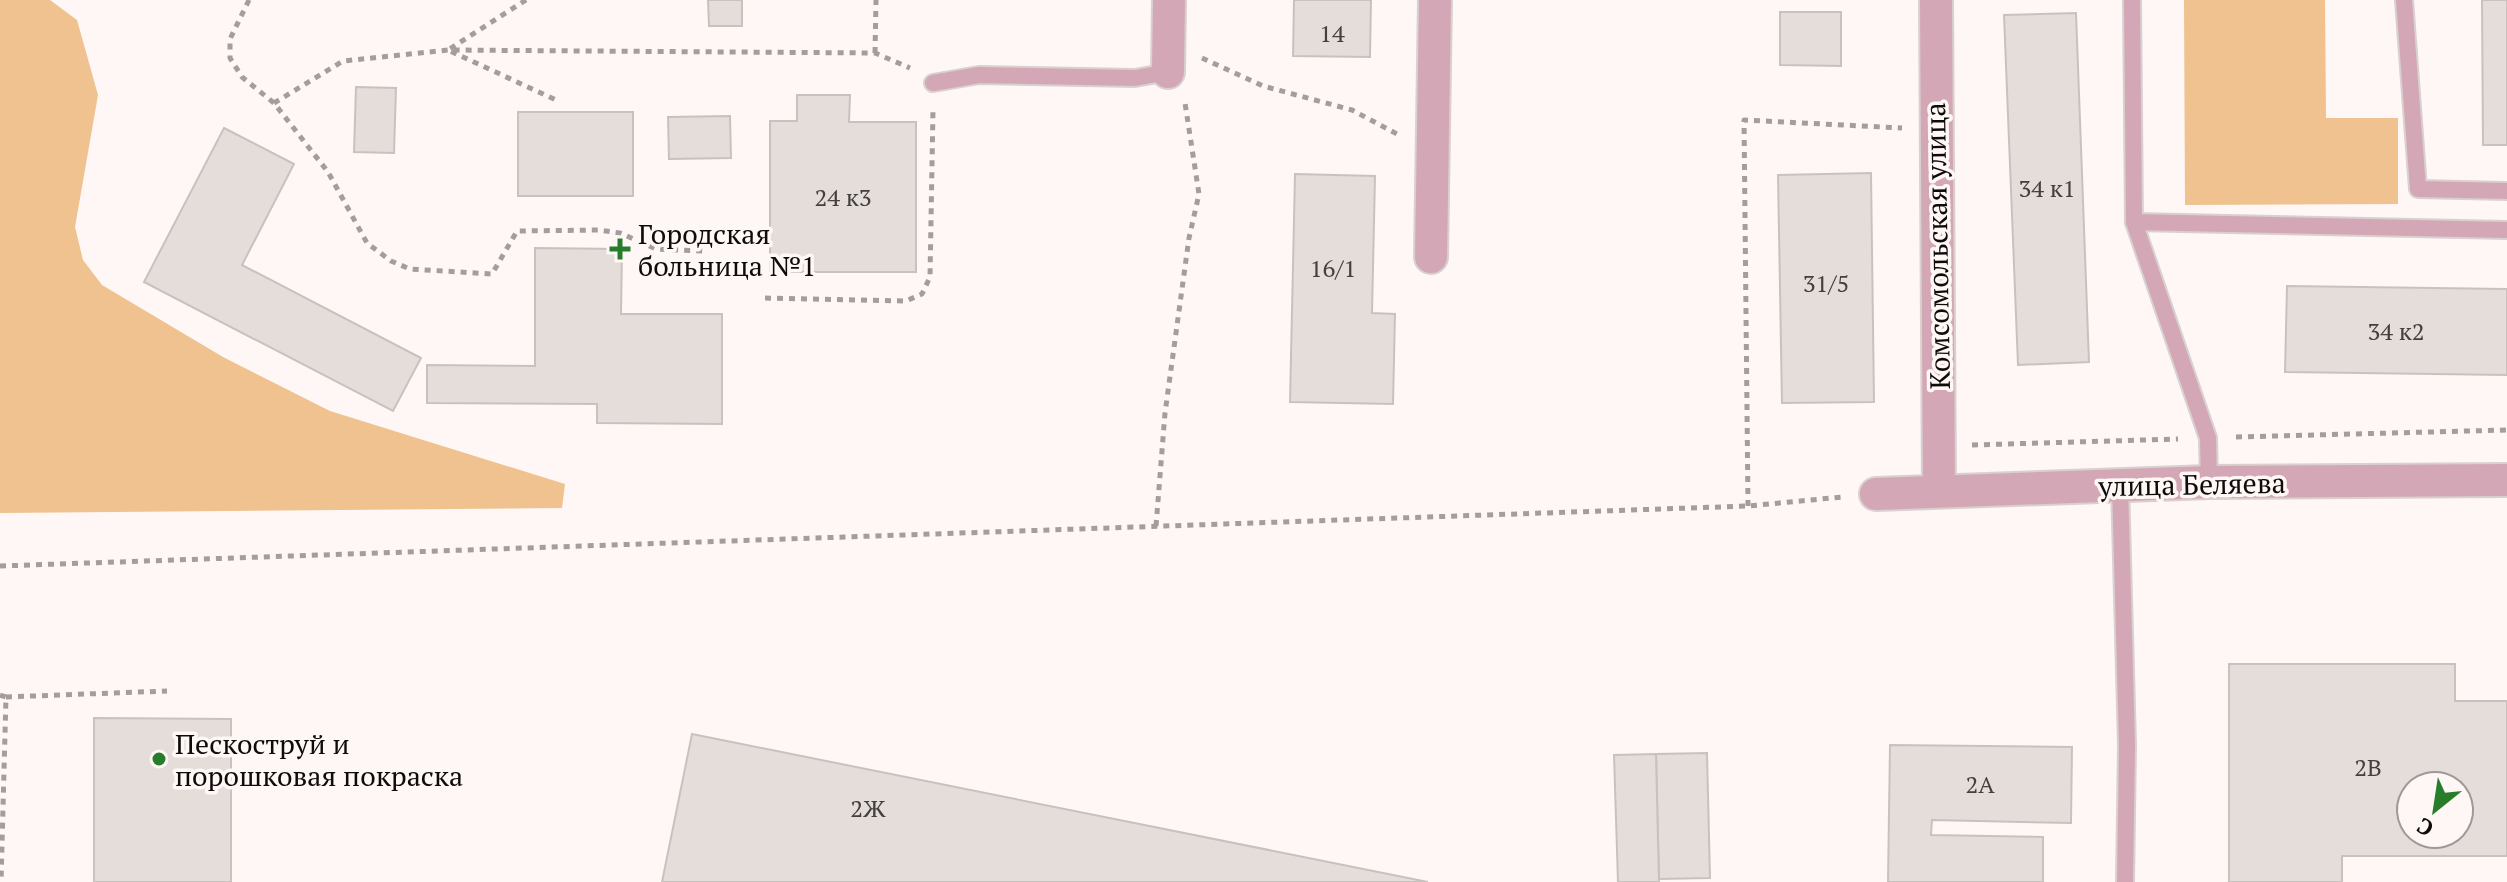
<svg xmlns="http://www.w3.org/2000/svg" width="2507" height="882" viewBox="0 0 2507 882" font-family="'PT Serif',serif">
<style>
.green{fill:#efc28f}
.building{fill:#e4ddda;stroke:#c8c2bf;stroke-width:2;fill-rule:evenodd}
.lines{fill:none;stroke-linecap:round;stroke-linejoin:round}
.lane-casing{stroke:#d8d1d0;stroke-width:20}
.street-casing{stroke:#d8d1d0;stroke-width:36}
.path{stroke:#a39d9d;stroke-width:5;stroke-dasharray:6 6;stroke-linecap:butt}
.lane{stroke:#d4a7b7;stroke-width:16}
.street{stroke:#d4a7b7;stroke-width:32}
.poi-dot{fill:#287d2a;stroke:#fef7f6;stroke-width:3}
.labels{text-anchor:middle;dominant-baseline:central;stroke-width:7;stroke-linejoin:round;paint-order:stroke}
.number-label{font-size:24px;fill:#44403f}
.poi-label{font-size:28px;fill:#0e0b0b;stroke:#fef7f6;text-anchor:start}
.street-label{font-size:28px;fill:#0e0b0b;stroke:#fef7f6}
</style>
<rect width="100%" height="100%" fill="#fef7f6"/>
<g class="green">
<polygon points="0,0 50,0 77,20 98,95 75,227 83,260 102,285 223,357 330,411 565,484 562,508 0,513"/>
<polygon points="2184,0 2325,0 2326,118 2398,118 2398,204 2185,205"/>
</g>
<g class="building">
<polygon points="708,0 742,0 742,26 709,26"/>
<polygon points="1294,0 1371,0 1370,57 1293,56"/>
<polygon points="2482,0 2507,0 2507,145 2483,145"/>
<polygon points="1780,12 1841,12 1841,66 1780,65"/>
<polygon points="2076,13 2089,362 2018,365 2004,15"/>
<polygon points="356,87 396,88 394,153 354,152"/>
<polygon points="797,95 850,95 849,122 916,122 916,272 770,272 770,121 797,121"/>
<rect x="518" y="112" width="115" height="84"/>
<polygon points="730,116 731,158 669,159 668,117"/>
<polygon points="224,128 294,164 242,265 421,358 393,411 144,282"/>
<polygon points="1871,173 1874,402 1782,403 1778,175"/>
<polygon points="1295,174 1375,176 1372,313 1395,314 1393,404 1290,402"/>
<polygon points="535,248 622,249 621,314 722,314 722,424 597,423 597,404 427,403 427,365 535,366"/>
<polygon points="2287,286 2507,289 2507,375 2285,372"/>
<path d="M2229 664H2455V701H2507V856H2342V882H2229ZM2411 786H2459V834H2411Z"/>
<polygon points="94,718 231,719 231,882 94,882"/>
<polygon points="692,734 1428,882 662,882"/>
<polygon points="1890,745 2072,747 2071,823 1932,820 1931,835 2043,837 2043,882 1888,882"/>
<polygon points="1707,753 1710,878 1659,879 1656,754"/>
<polygon points="1656,754 1659,882 1618,882 1614,755"/>
</g>
<g class="lines">
<g class="lane-casing">
<g id="lane">
<polyline points="2132,0 2134,222 2208,438 2209,482"/>
<polyline points="2404,0 2418,189 2507,191"/>
<polyline points="933,83 979,75 1135,78 1168,72"/>
<polyline points="2134,222 2507,230"/>
<polyline points="2120,485 2127,745 2125,882"/>
</g>
</g>
<g class="street-casing">
<g id="street">
<polyline points="1936,0 1939,491"/>
<polyline points="1168,72 1169,0"/>
<polyline points="1431,257 1435,0"/>
<polyline points="1876,494 2209,482 2507,480"/>
</g>
</g>
<g class="path">
<polyline points="249,0 230,39 230,58 242,77 274,103 328,172 367,243 391,261 410,269 492,274 517,231 599,230 620,233 656,249 705,251"/>
<polyline points="526,0 448,50 556,100"/>
<polyline points="875,53 876,0"/>
<polyline points="1202,58 1263,86 1352,110 1397,134"/>
<polyline points="274,103 343,61 448,50 875,53 910,68"/>
<polyline points="765,298 906,301 922,294 930,277 933,109"/>
<polyline points="2236,437 2507,430"/>
<polyline points="1972,445 2178,439"/>
<polyline points="1748,506 1744,120 1902,128"/>
<polyline points="1156,526 1165,413 1189,238 1199,194 1185,103"/>
<polyline points="0,566 1748,506 1842,497"/>
<polyline points="0,695 6,697 1,882"/>
<polyline points="6,697 167,691"/>
</g>
<use href="#lane" class="lane"/>
<use href="#street" class="street"/>
</g>
<g class="poi-dot">
<path d="M616 237h8v8h8v8h-8v8h-8v-8h-8v-8h8z"/>
<circle cx="159" cy="759" r="8"/>
</g>
<g class="labels">
<g class="number-label">
<text x="1332" y="33">14</text>
<text x="2047" y="188">34 к1</text>
<text x="843" y="197">24 к3</text>
<text x="1333" y="268">16/1</text>
<text x="1826" y="283">31/5</text>
<text x="2396" y="331">34 к2</text>
<text x="2368" y="767">2В</text>
<text x="1980" y="784">2А</text>
<text x="868" y="808">2Ж</text>
</g>
<g class="poi-label">
<text x="638" y="233">Городская<tspan x="638" dy="32">больница №1</tspan></text>
<text x="175" y="743">Пескоструй и<tspan x="175" dy="32">порошковая покраска</tspan></text>
</g>
<g class="street-label">
<text transform="translate(1937 246) rotate(-91)">Комсомольская улица</text>
<text transform="translate(2192 484) rotate(-1)">улица Беляева</text>
</g>
</g>
<g transform="translate(2435 810) rotate(210)"><circle r="38" fill="#fef7f6" stroke="#9e9998" stroke-width="2"/>
<path d="M0-6L14 30L0 20L-14 30Z" fill="#287d2a"/>
<text y="-12" font-size="22" font-weight="bold" text-anchor="middle" fill="#0e0b0b">С</text>
</g>
</svg>
